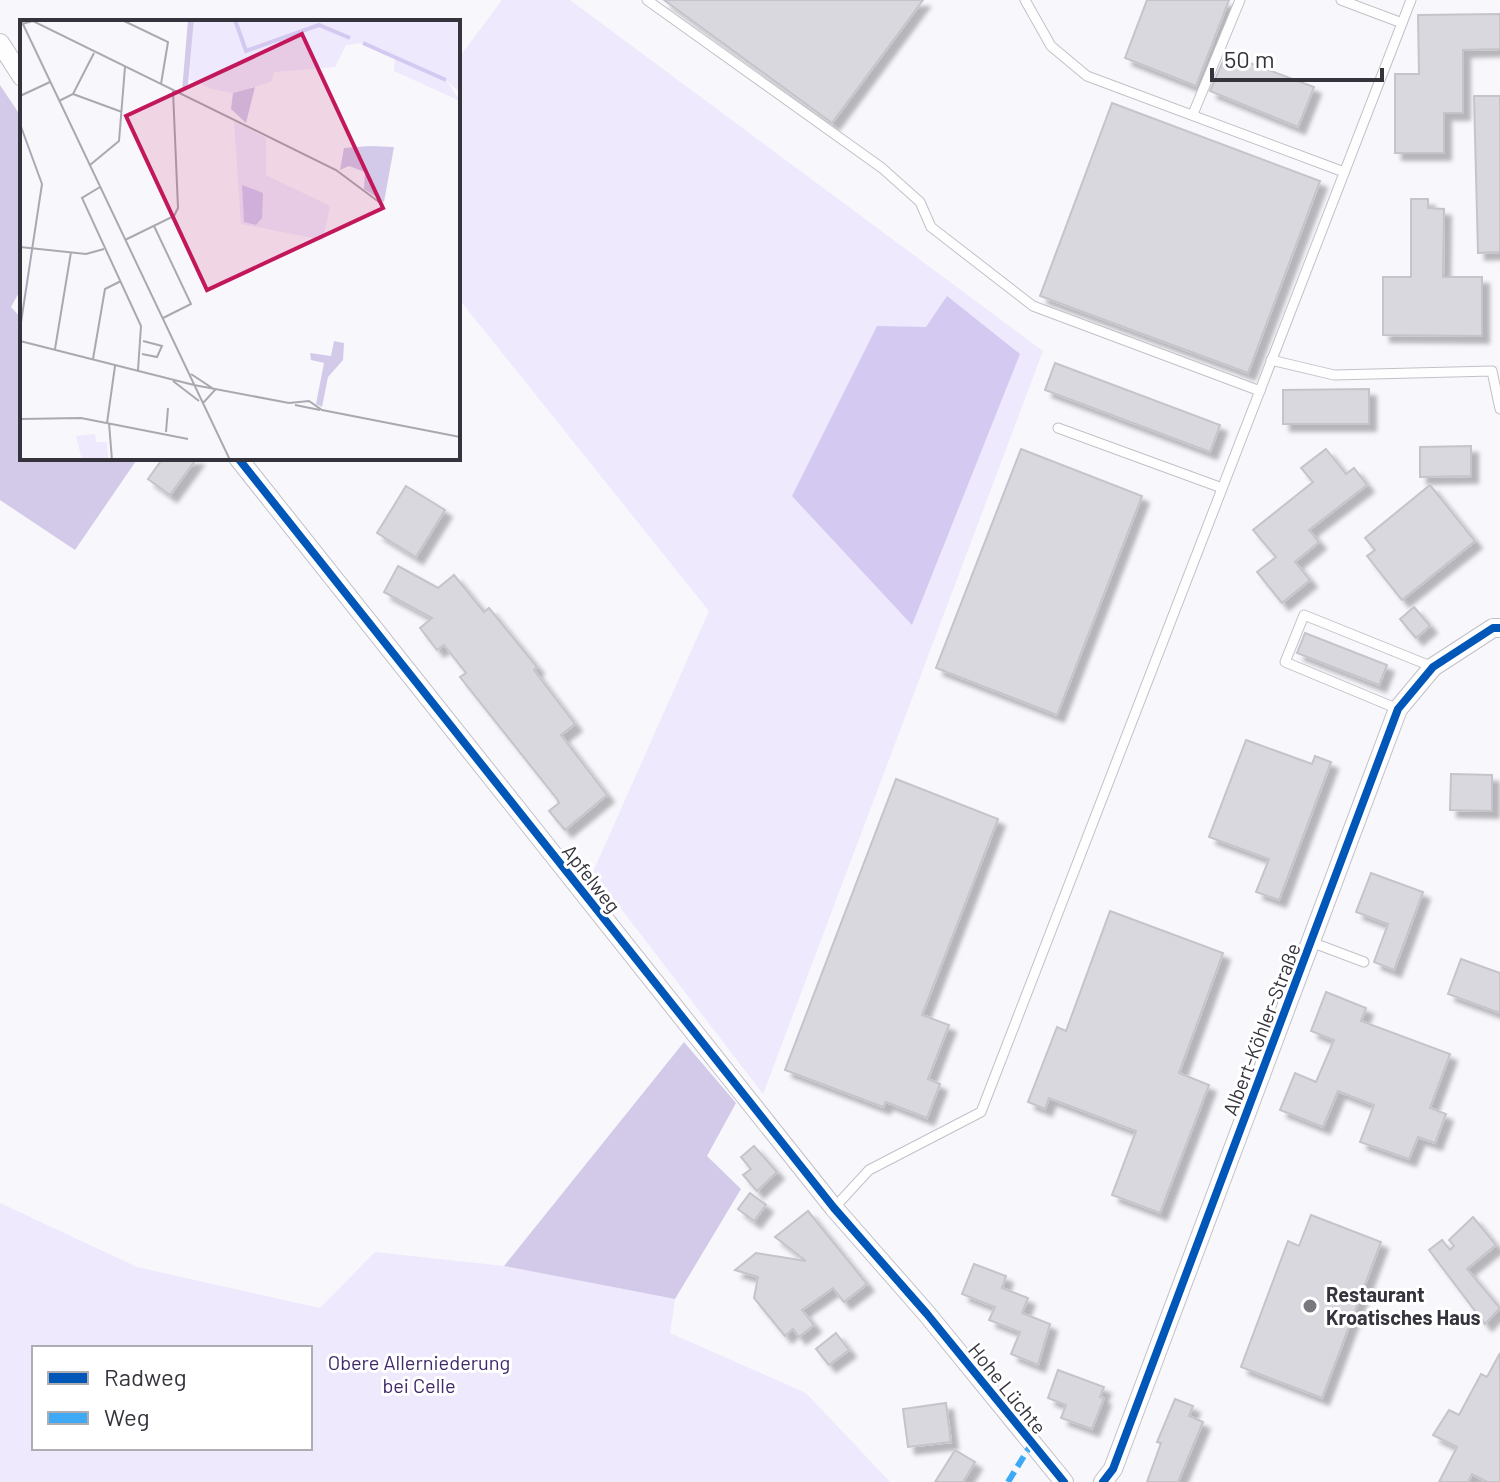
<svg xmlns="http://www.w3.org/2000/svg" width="1500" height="1482" viewBox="0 0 1500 1482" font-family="Barlow,sans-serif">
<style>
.green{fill:#eee9fc;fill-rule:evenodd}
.forest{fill:#d3caea}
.water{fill:#d4c9f1}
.building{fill:#d9d8de;stroke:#c5c4ca;stroke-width:2;filter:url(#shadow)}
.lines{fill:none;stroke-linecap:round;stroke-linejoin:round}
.service-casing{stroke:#c2c1c7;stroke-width:11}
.minor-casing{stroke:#c2c1c7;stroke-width:20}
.service{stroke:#fefeff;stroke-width:9}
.minor{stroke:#fefeff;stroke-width:18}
.quiet{stroke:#3fa9f5;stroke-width:6;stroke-dasharray:12 6;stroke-linecap:butt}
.cycleway-casing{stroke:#fff;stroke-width:13}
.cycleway{stroke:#0057b8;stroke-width:8}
.poi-dot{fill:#79787f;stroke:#fff;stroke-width:3}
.labels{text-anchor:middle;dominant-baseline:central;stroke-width:6;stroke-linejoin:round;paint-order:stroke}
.street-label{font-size:20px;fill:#35333c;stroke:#fff}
.poi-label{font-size:20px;font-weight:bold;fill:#35333c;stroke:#fff;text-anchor:start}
.park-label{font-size:20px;fill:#412969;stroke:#fff}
.inset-river{fill:none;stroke:#d4c9f1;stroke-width:4}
.inset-road{fill:none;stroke:#aaa9af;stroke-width:2}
.view{fill:#c2185b;fill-opacity:0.15;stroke:#c2185b;stroke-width:4}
.inset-edge{fill:none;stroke:#35333c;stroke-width:4}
</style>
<defs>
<filter id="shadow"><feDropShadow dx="7" dy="7" stdDeviation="2" flood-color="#0004"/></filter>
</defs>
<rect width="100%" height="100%" fill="#f8f7fc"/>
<g class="green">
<path d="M502 0H570L1043 351 763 1094 593 872 709 611 458 298V59ZM927 327 792 496 905 329Z"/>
<path d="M0 1203 137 1267 320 1308 375 1252 504 1266 675 1299 670 1333 806 1393 890 1482H0ZM34 1348H310V1448H34Z"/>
</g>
<g class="forest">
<polygon points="0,85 22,118 22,287 11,307 22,319 22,458 138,458 75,550 0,500"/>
<polygon points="684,1042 736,1103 707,1156 741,1189 675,1299 504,1266"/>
</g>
<polygon class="water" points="947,296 1020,354 912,625 792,496 877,326 926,327"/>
<g class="building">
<polygon points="664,0 923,0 832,123"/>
<polygon points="1147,0 1229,0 1196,86 1125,58"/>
<polygon points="1500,14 1500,49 1463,50 1463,113 1444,113 1444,153 1395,153 1395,74 1419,74 1418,15"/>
<polygon points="1226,54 1314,87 1298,127 1210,91"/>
<polygon points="1474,96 1500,96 1500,252 1478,253"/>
<polygon points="1112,103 1320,181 1248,373 1040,296"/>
<polygon points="1411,199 1428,199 1428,208 1444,209 1443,277 1482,277 1482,336 1383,335 1383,277 1411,277"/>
<polygon points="1055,363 1220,425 1210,452 1045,390"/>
<polygon points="1369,389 1369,424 1283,424 1283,390"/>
<polygon points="1471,446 1471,476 1420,477 1420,447"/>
<polygon points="1021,449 1142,496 1057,715 936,668"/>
<polygon points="1326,449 1346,474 1354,468 1367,485 1309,530 1319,542 1295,562 1310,580 1282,603 1257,572 1276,557 1253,530 1313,482 1301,468"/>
<polygon points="163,458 197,458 170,495 148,479"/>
<polygon points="1430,485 1475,541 1402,600 1367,556 1375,550 1365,538"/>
<polygon points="406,486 445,510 416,557 377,533"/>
<polygon points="398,566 438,588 454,575 484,612 489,608 537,667 534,670 575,724 561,735 607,795 565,830 549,811 559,803 557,799 460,677 466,673 444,645 437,650 420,628 432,618 384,592"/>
<polygon points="1414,607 1430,626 1416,638 1400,619"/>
<polygon points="1305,633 1387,665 1379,685 1297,653"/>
<polygon points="1246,740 1312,764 1315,756 1331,762 1279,900 1256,892 1269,859 1209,837"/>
<polygon points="1451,774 1492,775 1492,811 1450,810"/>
<polygon points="896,779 998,819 922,1015 949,1025 928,1079 940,1084 927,1118 886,1102 883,1107 785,1070"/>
<polygon points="1371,873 1423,892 1394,970 1374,962 1388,924 1356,912"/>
<polygon points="1110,911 1223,953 1179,1073 1209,1085 1160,1213 1112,1195 1136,1131 1049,1098 1045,1109 1028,1102 1057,1027 1066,1031"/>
<polygon points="1461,959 1500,973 1500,1013 1448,994"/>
<polygon points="1326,992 1366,1008 1361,1021 1450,1054 1430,1108 1446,1114 1435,1143 1418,1137 1409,1159 1360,1142 1374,1105 1338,1091 1323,1127 1280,1110 1295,1073 1316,1082 1334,1040 1311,1031"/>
<polygon points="754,1146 777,1172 757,1191 743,1175 751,1169 741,1157"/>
<polygon points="750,1193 766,1205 754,1221 738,1209"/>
<polygon points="808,1211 867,1284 844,1302 833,1288 802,1310 814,1325 799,1337 793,1329 785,1336 754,1298 758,1277 735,1270 756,1253 806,1261 775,1237"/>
<polygon points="1311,1215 1381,1242 1322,1398 1241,1367 1288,1241 1299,1246"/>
<polygon points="1473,1217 1496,1245 1467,1269 1500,1308 1485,1324 1429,1250 1442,1240 1450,1250 1454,1246 1449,1240"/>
<polygon points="974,1264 1006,1276 1002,1288 1028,1298 1022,1313 1050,1324 1038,1365 1011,1354 1020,1332 989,1320 995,1307 962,1294"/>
<polygon points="836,1333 849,1350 829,1365 816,1349"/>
<polygon points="1500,1353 1500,1482 1487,1482 1472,1474 1468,1482 1439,1482 1457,1447 1433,1435 1449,1410 1459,1415 1481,1374 1487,1377"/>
<polygon points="1058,1370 1104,1387 1100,1397 1104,1398 1092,1429 1061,1418 1066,1405 1048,1398"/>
<polygon points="1175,1399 1193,1406 1189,1416 1203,1422 1178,1482 1147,1482 1161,1443 1157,1442"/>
<polygon points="946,1403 951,1442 908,1447 903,1409"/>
<polygon points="955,1450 975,1462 963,1482 935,1482"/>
</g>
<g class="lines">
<g class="service-casing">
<g id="service">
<polyline points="647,0 882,168 920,202 931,227 1033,306 1260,391"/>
<polyline points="1025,0 1051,46 1087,76 1344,172"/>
<polyline points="1341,0 1402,23"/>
<polyline points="1193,114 1240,0"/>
<polyline points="1271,360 1334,375 1492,371 1500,409"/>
<polyline points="1058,428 1222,488"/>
<polyline points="1398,709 1285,662 1304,615 1433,667"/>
<polyline points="1311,942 1364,962"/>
<polyline points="834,1208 869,1170 981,1112 1411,0"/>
</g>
</g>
<g class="minor-casing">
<g id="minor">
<polyline points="0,43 22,77"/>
<polyline points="238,458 834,1208 927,1314 1064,1482"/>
<polyline points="1103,1482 1113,1469 1398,709 1433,667 1493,628 1500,628"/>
</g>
</g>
<use href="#service" class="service"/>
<use href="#minor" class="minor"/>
<polyline class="quiet" points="1008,1482 1032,1443"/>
<g class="cycleway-casing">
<g id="cycleway">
<polyline points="238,458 834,1208 927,1314 1064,1482"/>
<polyline points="1103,1482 1113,1469 1398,709 1433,667 1493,628 1500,628"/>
</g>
</g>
<use href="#cycleway" class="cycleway"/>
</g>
<circle class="poi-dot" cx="1310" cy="1306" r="8"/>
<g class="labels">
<g class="street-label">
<text transform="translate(592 878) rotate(52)">Apfelweg</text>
<text transform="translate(1261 1029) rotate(-69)">Albert-Köhler-Straße</text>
<text transform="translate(1008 1388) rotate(51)">Hohe Lüchte</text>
</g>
<g class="poi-label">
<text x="1326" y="1294">Restaurant<tspan x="1326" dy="23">Kroatisches Haus</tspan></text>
</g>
<g class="park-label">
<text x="419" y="1362">Obere Allerniederung<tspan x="419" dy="23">bei Celle</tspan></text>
</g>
</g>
<g transform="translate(20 20)">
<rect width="440" height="440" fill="#f8f7fc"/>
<path d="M174 0H440V72L426 60 440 81 374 51 375 38 342 23 326 25 315 47 254 52 251 62 213 73 192 69 169 59ZM214 101 246 118V155L310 186 303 220 221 204ZM222 165 242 197 224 202ZM75 414 76 422H87L88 440H62L56 416Z" fill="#eee9fc" fill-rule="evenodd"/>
<path d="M168 0H174L168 64 162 71ZM235 67 226 103 211 89 213 73ZM350 126 374 127 364 182 344 169 345 152 329 146 320 150 324 128ZM314 321 324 323 323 340 308 357 302 387 296 384 304 343 291 340 290 333 311 336Z" fill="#d3caea"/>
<path d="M222 165 243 173 242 198 236 205 224 202Z" fill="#d4c9f1"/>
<path class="inset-river" d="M215 0 226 31 299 5 330 18M343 23 426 60"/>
<path class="inset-road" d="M1 0 210 440M102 0 148 22 141 64M2 4 13 1 316 150 363 185M53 74 102 92M0 76 30 62M39 81 53 74 74 33M0 104 22 164 0 309M70 145 99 121 105 47M80 167 62 178 121 306 118 350M134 206 171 284 143 298M105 220 154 196 158 188 153 71M0 227 66 234 84 229M0 321 174 365M35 329 51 232M122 334 137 337 142 326 123 321M73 339 85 269 101 261M171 354 195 370 183 383M153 361 179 381M174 365 269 383 289 381 302 390 440 417M275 385 300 390M0 399 61 398 168 419M87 403 95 346M89 403 92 440M146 412 148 388"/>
<path class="view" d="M282 14 363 188 187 270 106 96Z"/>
<rect width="440" height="440" class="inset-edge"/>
</g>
<rect x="32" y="1346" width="280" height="104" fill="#ffffff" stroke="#aeadb1" stroke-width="2"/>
<rect x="48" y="1372" width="40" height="12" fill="#0057b8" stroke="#aeadb1" stroke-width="2"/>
<text x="104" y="1386" font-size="24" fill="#35333c">Radweg</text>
<rect x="48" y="1412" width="40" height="12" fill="#3fa9f5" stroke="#aeadb1" stroke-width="2"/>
<text x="104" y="1426" font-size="24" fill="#35333c">Weg</text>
<path d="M1212 68v12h170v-12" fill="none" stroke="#35333c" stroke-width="4"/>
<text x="1224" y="68" font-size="24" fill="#35333c" stroke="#ffffff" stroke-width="6" paint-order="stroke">50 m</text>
</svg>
